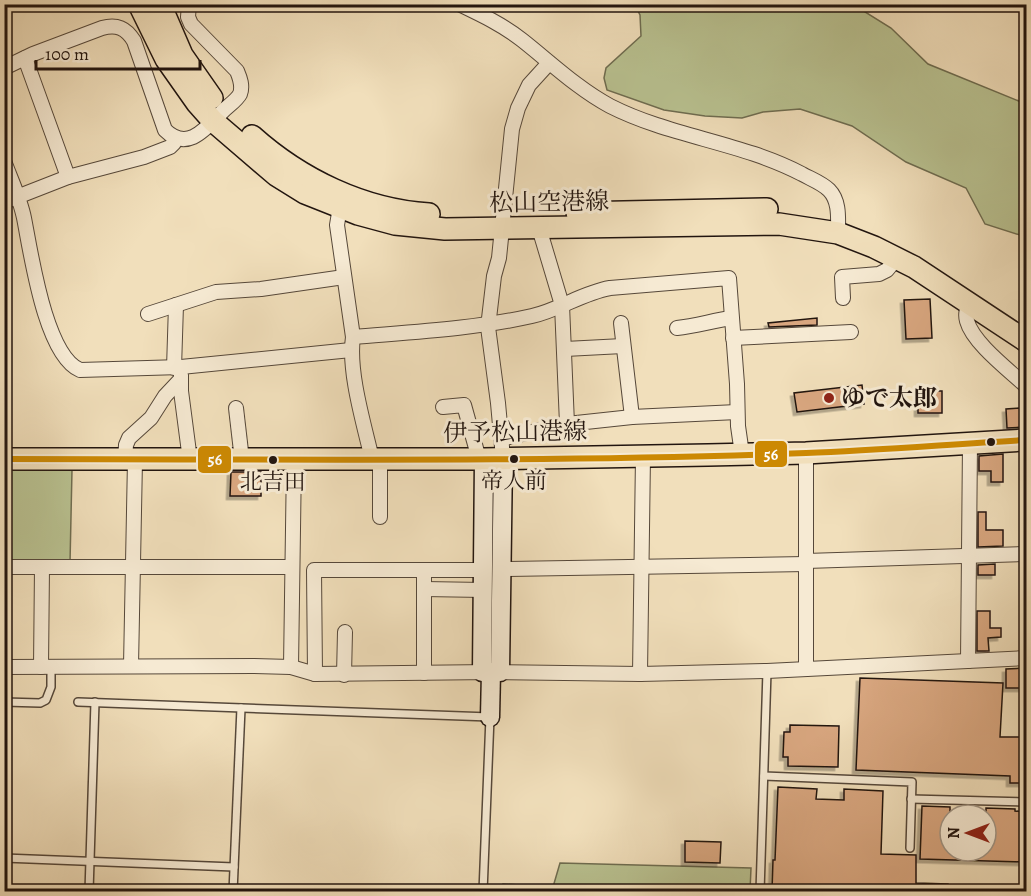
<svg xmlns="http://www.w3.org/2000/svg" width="1031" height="896" viewBox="0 0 1031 896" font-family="Alegreya,'Noto Serif JP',serif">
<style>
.green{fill:#b9c291;stroke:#6e6c50;stroke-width:1.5}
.building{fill:#d8a67f;stroke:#22150f;stroke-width:1.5;filter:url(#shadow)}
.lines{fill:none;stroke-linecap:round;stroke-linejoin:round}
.lane-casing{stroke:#56483a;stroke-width:10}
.street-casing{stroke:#56483a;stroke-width:16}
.secondary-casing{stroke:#22150f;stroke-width:21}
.primary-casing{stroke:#22150f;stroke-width:24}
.lane{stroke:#f6ead3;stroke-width:7}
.street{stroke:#f6ead3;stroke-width:14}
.secondary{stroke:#f6ead3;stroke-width:18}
.primary{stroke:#f1dfbb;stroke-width:21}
.bus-1-casing{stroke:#f6ead3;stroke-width:10}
.bus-1{stroke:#cc8903;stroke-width:6}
.poi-dot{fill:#8f2418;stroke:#f6ead3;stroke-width:2}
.bus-dot{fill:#22150f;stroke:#f6ead3;stroke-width:2}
.labels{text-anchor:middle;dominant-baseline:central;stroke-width:6;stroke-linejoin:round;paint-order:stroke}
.bus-label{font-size:22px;fill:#22150f;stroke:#f6ead3}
.street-label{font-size:24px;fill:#22150f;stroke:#f6ead3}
.poi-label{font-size:24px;font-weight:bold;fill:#22150f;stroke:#f6ead3;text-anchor:start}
.line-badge{stroke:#f6ead3;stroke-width:2}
.badge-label{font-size:16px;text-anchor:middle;font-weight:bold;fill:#fff}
</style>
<defs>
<filter id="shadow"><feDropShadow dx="-3.5" dy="3.5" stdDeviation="0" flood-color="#0004"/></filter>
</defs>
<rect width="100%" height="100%" fill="#f1dfbb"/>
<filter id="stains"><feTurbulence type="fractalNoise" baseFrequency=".00333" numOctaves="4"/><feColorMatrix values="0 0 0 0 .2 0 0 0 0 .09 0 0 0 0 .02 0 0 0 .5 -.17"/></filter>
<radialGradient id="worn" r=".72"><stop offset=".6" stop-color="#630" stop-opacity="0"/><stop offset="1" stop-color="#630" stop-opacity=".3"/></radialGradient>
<g class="green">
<polygon points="635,5 854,5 891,28 928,64 1026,104 1026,237 985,224 966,188 906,162 852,126 800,109 763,112 742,118 705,116 664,110 607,90 604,78 606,68 641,36 640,15"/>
<polygon points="5,469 72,470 70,563 5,564"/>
<polygon points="560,863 751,868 750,891 502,891 503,884 553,887"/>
</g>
<g class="building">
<polygon points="930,299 932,338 906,339 904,300"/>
<polygon points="817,318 817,325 769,327 768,323"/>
<polygon points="862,385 864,404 797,412 794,393"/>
<rect x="918" y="391" width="24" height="22"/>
<polygon points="1020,408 1026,415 1026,427 1007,428 1006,409"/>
<polygon points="1003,454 1003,482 991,482 991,471 979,471 979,456"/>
<polygon points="231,472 261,472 261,496 230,496"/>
<polygon points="978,512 986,512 986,530 1003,530 1003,546 978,547"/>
<polygon points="995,564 995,575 978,575 978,565"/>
<polygon points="977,611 990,611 990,628 1001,628 1001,637 988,638 989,651 977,651"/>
<polygon points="1026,668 1026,688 1006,688 1006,669"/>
<polygon points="860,678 1003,683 1000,737 1026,737 1026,783 1010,783 1010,776 856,770"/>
<polygon points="790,725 839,726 838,767 788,766 788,757 783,757 784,732 790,732"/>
<polygon points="778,787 817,789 816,799 844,800 844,789 883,791 881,854 916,855 916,883 948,884 948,891 772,891 773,860 775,860"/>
<polygon points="922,806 950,807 950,851 986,851 986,808 1015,809 1015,811 1026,812 1026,862 920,859"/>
<polygon points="685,841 721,842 720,863 685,862"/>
</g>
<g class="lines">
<g class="lane-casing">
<g id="lane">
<polyline points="4,702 40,703 46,700 51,687 51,667"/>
<polyline points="78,702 490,717 483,892"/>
<polyline points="764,776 912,782 910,848"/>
<polyline points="911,799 1026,802"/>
<polyline points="4,858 234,867"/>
<polyline points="89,892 95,702"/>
<polyline points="233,892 241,708"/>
<polyline points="760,892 767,671"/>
</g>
</g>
<g class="street-casing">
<g id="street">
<path d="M459 4C482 15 503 25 522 40 550 62 578 89 610 106 671 137 741 142 802 174 811 179 822 183 829 190 840 201 838 219 838 233"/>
<polyline points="25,58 68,177"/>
<path d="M4 68 33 54 102 28C117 24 126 28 134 41L165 130C188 153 207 127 223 111 228 106 237 100 240 94 243 86 240 78 237 71L191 24 188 17 189 4"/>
<path d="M4 161C11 180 20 198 24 218 31 253 45 355 80 370L181 367 351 350"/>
<polyline points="4,202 68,177 144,157 170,147 174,143 176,138"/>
<path d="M340 207 337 225 353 337C348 372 364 424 372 459"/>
<polyline points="539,228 562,305 567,424"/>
<polyline points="843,298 842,277 879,274 887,270 897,258"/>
<path d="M969 303C967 309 965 314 967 321 973 343 1009 370 1026 386"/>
<polyline points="148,314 216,292 261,289 344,277"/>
<polyline points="621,323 632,417"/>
<path d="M677 328C695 326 712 321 731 318"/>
<path d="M353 337C412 332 474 329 532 316 559 310 582 293 610 288L729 278 737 384 738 426 742 454"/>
<polyline points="733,338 851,332"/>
<polyline points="565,349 623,346"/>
<polyline points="174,368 176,305"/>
<polyline points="181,375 181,391 190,460"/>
<polyline points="443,407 464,405 479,459"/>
<polyline points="236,408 242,460"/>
<polyline points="501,439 567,424 632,417 737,412"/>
<polyline points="806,453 806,669"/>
<polyline points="503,458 498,403 488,327 494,276 499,258 512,129 518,108 529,85 549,63"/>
<polyline points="380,459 380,517"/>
<polyline points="125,460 126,445 129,438 151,418 165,396 181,379"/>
<polyline points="806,561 1026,554"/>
<polyline points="4,567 292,567"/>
<polyline points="502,569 806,564"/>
<polyline points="424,589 483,590"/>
<polyline points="968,661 970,443"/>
<polyline points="131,666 135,460"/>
<polyline points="4,667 254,666 291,667 315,674 491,672 640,674 767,671 1026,658"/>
<polyline points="41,667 42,567"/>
<polyline points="291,667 294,460"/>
<polyline points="424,673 424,570"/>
<polyline points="315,674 314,570 483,570"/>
<polyline points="640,674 643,456"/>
<polyline points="344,675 345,632"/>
</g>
</g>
<g class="secondary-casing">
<g id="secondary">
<polyline points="482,672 484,459"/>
<polyline points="500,672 503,458"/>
<polyline points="490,717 491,672"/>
</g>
</g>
<g class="primary-casing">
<g id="primary">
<polyline points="139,4 166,59 197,103 213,121 276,175 305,193 358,214 395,224 445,229 779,224 838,233 874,247 914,267 1026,341"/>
<polyline points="160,4 182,55 212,98"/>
<path d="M252 136C300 179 363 210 429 214"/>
<polyline points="577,213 767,209"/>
<polyline points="4,459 484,459 708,455 806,453 1026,440"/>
</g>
</g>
<use href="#lane" class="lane"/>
<use href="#street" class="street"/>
<use href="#secondary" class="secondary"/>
<use href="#primary" class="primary"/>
<g class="bus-1-casing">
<path id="bus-1" d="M4 459C271 459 539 463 806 453 879 450 953 444 1026 440"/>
</g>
<use href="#bus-1" class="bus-1"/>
</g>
<circle class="poi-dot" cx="829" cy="398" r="6"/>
<g class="bus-dot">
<circle cx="991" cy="442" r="5"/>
<circle cx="514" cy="459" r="5"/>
<circle cx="273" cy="460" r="5"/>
</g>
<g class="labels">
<g class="bus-label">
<text x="514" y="481">帝人前</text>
<text x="273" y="482">北吉田</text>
</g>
<g class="street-label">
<text transform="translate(549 202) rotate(-1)">松山空港線</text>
<text transform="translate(515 432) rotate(-1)">伊予松山港線</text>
</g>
<g class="poi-label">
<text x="841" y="398">ゆで太郎</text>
</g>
</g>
<g class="line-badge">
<rect x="754" y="440" width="34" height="28" rx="6" fill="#cc8903"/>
<rect x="197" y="445" width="35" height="29" rx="6" fill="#cc8903"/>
</g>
<g class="badge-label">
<text x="771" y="460">56</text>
<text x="215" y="465">56</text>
</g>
<rect width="1031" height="896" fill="none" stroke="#f1dfbb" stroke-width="24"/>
<rect x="6" y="6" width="1019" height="884" fill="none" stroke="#22150f" stroke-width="3"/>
<rect x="12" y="12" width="1007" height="872" fill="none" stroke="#22150f" stroke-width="1.5"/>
<g transform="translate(968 833) rotate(270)"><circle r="28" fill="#f6ead3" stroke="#a19585" stroke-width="1.5"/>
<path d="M0-4.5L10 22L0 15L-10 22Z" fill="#8f2418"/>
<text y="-9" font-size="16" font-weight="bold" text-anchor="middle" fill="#22150f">N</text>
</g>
<path d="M36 60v9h164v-9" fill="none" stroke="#22150f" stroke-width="3"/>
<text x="45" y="60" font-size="18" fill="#22150f" stroke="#f6ead3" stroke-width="4.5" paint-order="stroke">100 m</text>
<rect width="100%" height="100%" filter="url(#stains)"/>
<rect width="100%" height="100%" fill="url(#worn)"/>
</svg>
